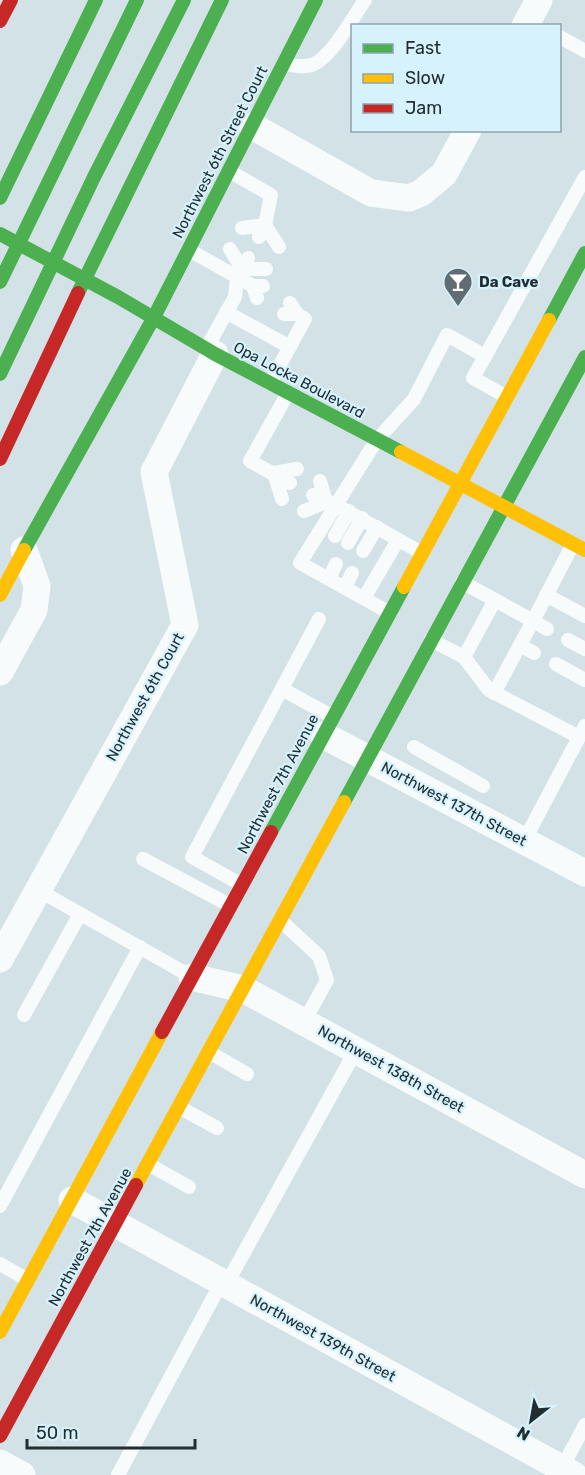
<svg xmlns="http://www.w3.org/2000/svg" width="585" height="1475" viewBox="0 0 585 1475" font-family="Rubik,sans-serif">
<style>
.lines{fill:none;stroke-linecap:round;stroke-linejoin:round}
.lane{stroke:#f8fbfb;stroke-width:14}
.street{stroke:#f8fbfb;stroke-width:27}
.fast{stroke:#4caf50;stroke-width:14}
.slow{stroke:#ffc107;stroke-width:14}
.jam{stroke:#c62828;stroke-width:14}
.labels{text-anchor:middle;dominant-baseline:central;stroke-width:4.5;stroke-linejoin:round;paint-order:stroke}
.street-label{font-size:15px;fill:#222d31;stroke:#d6f3fd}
.poi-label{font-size:15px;font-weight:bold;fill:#222d31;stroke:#d6f3fd;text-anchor:start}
</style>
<rect width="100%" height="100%" fill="#d2e2e7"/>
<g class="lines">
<g class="lane">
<polyline points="560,37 585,51"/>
<path d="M285 64C294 66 305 68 314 64 333 55 353 17 365 0"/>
<polyline points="229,171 271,195 265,225 259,237"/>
<polyline points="242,228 265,225 279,247"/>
<polyline points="230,249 242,269 266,269"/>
<polyline points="189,250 253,286"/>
<polyline points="257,298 253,286 263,286"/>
<polyline points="226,312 290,347"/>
<polyline points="284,314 297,314 290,303"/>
<polyline points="206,349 235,297 237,278 248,258"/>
<polyline points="270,383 305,319 297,314"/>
<polyline points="288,393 250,461 290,483"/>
<polyline points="507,397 473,378 585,177"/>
<polyline points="274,473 282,499"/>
<polyline points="274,473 297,469"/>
<polyline points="313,495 336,505 376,441 414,399 447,335 485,356"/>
<polyline points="304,511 326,502 320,481"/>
<polyline points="335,536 349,511"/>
<polyline points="348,543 362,518"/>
<polyline points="363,551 377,527"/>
<polyline points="329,578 336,564"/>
<polyline points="462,582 495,600 464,657"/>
<polyline points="345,588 352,573"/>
<polyline points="546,595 585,616"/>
<polyline points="364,598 398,540"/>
<polyline points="495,600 533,621 573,544"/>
<polyline points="390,613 300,563 336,505 422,553"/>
<polyline points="431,640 464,657 489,690 579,737"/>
<polyline points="568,640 585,649"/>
<polyline points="520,645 534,653"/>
<polyline points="556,664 585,680"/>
<polyline points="282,689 333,717"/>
<polyline points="494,693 533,621 547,629"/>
<polyline points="414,747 483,786"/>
<polyline points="524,841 585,726"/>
<polyline points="143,859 231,906"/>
<polyline points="242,885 192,857 319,619"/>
<polyline points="38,890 192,977"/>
<polyline points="280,920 319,956 327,980 304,1022"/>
<polyline points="24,1015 80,914"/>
<polyline points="209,1052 247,1074"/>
<polyline points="179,1107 217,1128"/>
<polyline points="148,1164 189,1187"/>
<polyline points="0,1206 140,947"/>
<polyline points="0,1264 28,1280"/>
<polyline points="226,1285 356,1050"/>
<polyline points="562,1468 585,1425"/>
<polyline points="118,1475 221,1283"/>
</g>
<g class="street">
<polyline points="525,26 539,0"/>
<polyline points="252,126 371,193 409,198 421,193 444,174 468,130"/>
<polyline points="0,672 34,610 37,586 24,550"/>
<polyline points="323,735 585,873"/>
<polyline points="0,959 185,625 154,472 215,354"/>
<polyline points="192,977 243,989 585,1175"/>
<polyline points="72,1200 574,1475"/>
<polyline points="0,1463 22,1475"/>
</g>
<g class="fast">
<polyline points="0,198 96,0"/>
<polyline points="0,234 118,297 215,354 401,452"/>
<polyline points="0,282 137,0"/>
<polyline points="78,293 222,0"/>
<polyline points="549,320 585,253"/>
<polyline points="0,374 94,177 184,0"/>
<polyline points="24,550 153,319 316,0"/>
<polyline points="344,802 585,357"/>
<polyline points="271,832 404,587"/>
</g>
<g class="slow">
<polyline points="401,452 585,550"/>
<polyline points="404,587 549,320"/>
<polyline points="0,595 24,550"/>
<polyline points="136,1185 344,802"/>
<polyline points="0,1332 162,1032"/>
</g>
<g class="jam">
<polyline points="0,21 11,0"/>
<polyline points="0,459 78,293"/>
<polyline points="162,1032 271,832"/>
<polyline points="0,1436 136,1185"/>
</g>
</g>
<defs>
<g id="bar-pin" transform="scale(1.5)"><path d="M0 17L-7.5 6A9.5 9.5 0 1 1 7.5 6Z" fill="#606c71" stroke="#d6f3fd"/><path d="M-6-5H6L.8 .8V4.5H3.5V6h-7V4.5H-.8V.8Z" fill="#fff"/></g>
</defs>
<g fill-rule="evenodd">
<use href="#bar-pin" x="458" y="282"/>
</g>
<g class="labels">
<g class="street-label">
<text transform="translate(220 152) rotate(-63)">Northwest 6th Street Court</text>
<text transform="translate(299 380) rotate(28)">Opa Locka Boulevard</text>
<text transform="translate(145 697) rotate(-61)">Northwest 6th Court</text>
<text transform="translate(278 784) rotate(-62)">Northwest 7th Avenue</text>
<text transform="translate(454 804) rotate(28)">Northwest 137th Street</text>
<text transform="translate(391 1069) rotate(29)">Northwest 138th Street</text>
<text transform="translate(90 1237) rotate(-61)">Northwest 7th Avenue</text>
<text transform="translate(323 1338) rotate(29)">Northwest 139th Street</text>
</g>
<g class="poi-label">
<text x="479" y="282">Da Cave</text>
</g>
</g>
<rect x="351" y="24" width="210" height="108" fill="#d6f3fd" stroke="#8ea4ab" stroke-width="1.5"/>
<rect x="363" y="44" width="30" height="9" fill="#4caf50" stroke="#8ea4ab" stroke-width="1.5"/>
<text x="405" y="54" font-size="18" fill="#222d31">Fast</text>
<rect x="363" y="74" width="30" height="9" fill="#ffc107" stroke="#8ea4ab" stroke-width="1.5"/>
<text x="405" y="84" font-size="18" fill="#222d31">Slow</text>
<rect x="363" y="104" width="30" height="9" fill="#c62828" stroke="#8ea4ab" stroke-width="1.5"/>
<text x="405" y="114" font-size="18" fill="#222d31">Jam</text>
<g transform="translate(531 1421) rotate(211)" stroke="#d6f3fd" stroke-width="4.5" paint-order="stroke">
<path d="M0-4.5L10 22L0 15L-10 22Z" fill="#222d31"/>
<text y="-9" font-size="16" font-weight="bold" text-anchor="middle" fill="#222d31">N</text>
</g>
<path d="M27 1439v9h168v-9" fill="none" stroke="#222d31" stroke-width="3"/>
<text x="36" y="1439" font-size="18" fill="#222d31" stroke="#d6f3fd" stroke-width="4.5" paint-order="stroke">50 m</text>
</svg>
